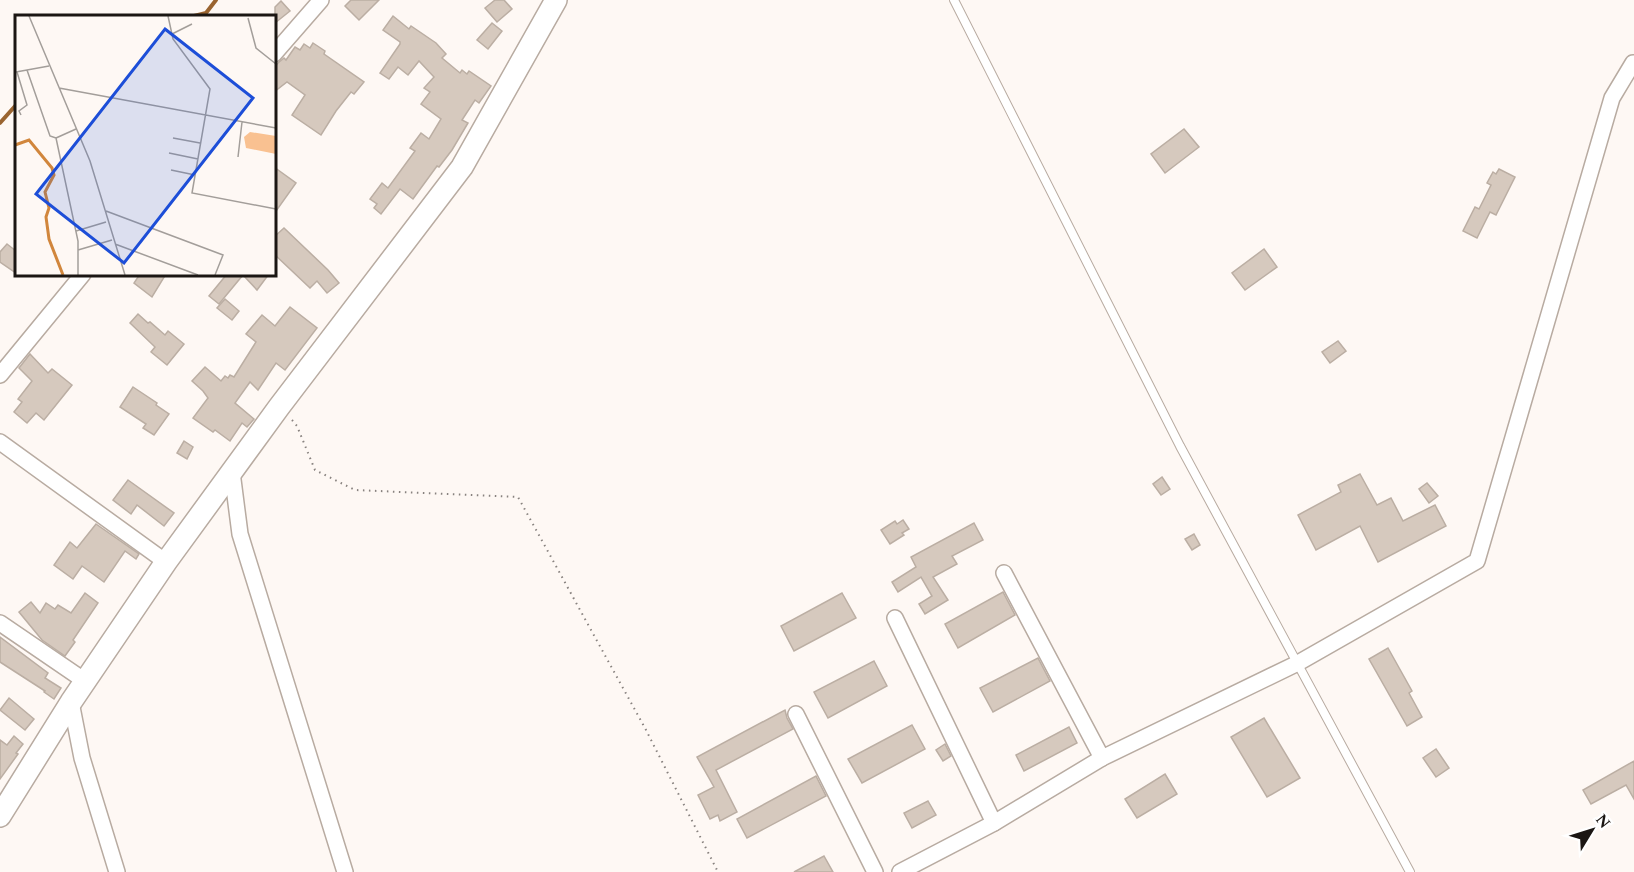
<svg xmlns="http://www.w3.org/2000/svg" width="1634" height="872" viewBox="0 0 1634 872" font-family="Spectral,serif">
<style>
.lines{fill:none;stroke-linecap:round;stroke-linejoin:round}
.stream{stroke:#9a6430;stroke-width:4}
.building{fill:#d6c9be;stroke:#bbaea3;stroke-width:1.5}
.lane-casing{stroke:#b8aba1;stroke-width:10}
.street-casing{stroke:#b8aba1;stroke-width:18}
.secondary-casing{stroke:#b8aba1;stroke-width:24}
.path{stroke:#88827f;stroke-width:2;stroke-dasharray:1.5 4.5;stroke-linecap:butt}
.lane{stroke:#fff;stroke-width:8}
.street{stroke:#fff;stroke-width:15}
.secondary{stroke:#fff;stroke-width:21}
.inset-river{fill:none;stroke:#d1863c;stroke-width:3}
.inset-road{fill:none;stroke:#a39e9a;stroke-width:1.5}
.view{fill:#1d4ed8;fill-opacity:0.15;stroke:#1d4ed8;stroke-width:3}
.inset-edge{fill:none;stroke:#1b1613;stroke-width:3}
</style>
<rect width="100%" height="100%" fill="#fef8f4"/>
<g class="lines">
<g class="stream">
<polyline points="194,16 206,13 216,0"/>
<polyline points="0,123 16,105"/>
</g>
</g>
<g class="building">
<polygon points="351,0 379,0 359,20 345,6"/>
<polygon points="495,0 504,0 512,9 497,22 485,8"/>
<polygon points="281,1 290,11 275,23 275,7"/>
<polygon points="393,16 409,29 411,26 436,43 446,54 442,58 460,73 462,70 467,74 469,71 491,86 479,103 475,100 462,120 468,123 452,150 439,167 437,166 413,199 400,189 381,214 374,208 377,204 370,199 382,183 388,188 415,151 410,148 421,133 429,139 441,119 421,104 430,92 424,88 434,77 419,61 408,75 398,67 389,79 380,73 400,44 400,42 383,30"/>
<polygon points="492,23 502,31 488,49 477,40"/>
<polygon points="313,43 325,51 324,54 364,82 354,94 351,92 336,111 321,135 292,115 305,95 287,82 274,92 274,68 278,63 284,58 286,60 295,47 300,50 304,44 310,48"/>
<polygon points="1184,129 1199,147 1165,173 1151,154"/>
<polygon points="274,167 296,183 274,214"/>
<polygon points="1499,169 1515,177 1496,215 1490,212 1477,238 1463,231 1475,207 1479,209 1491,185 1487,183 1493,172 1496,174"/>
<polygon points="284,228 328,270 339,283 327,293 317,281 310,288 274,254 274,237"/>
<polygon points="7,244 16,251 16,273 0,262 0,252"/>
<polygon points="1264,249 1277,267 1245,290 1232,273"/>
<polygon points="140,274 166,274 152,297 134,283"/>
<polygon points="227,274 269,274 257,290 243,275 219,304 209,296"/>
<polygon points="225,299 239,311 232,320 217,308"/>
<polygon points="290,307 317,328 285,370 276,363 258,390 250,382 235,403 254,419 247,427 242,423 230,441 215,430 213,432 193,418 208,398 203,391 192,381 205,367 221,381 225,376 228,378 230,375 234,377 256,342 246,334 262,315 275,326"/>
<polygon points="138,314 148,323 150,322 165,335 168,331 184,344 167,365 151,352 155,347 130,323"/>
<polygon points="1338,341 1346,351 1330,363 1322,352"/>
<polygon points="30,354 48,373 52,369 72,385 44,420 36,413 27,423 14,412 22,402 18,399 32,381 19,368"/>
<polygon points="133,387 157,403 156,405 169,414 154,435 143,428 146,424 120,407"/>
<polygon points="184,441 193,447 187,459 177,453"/>
<polygon points="1360,474 1377,505 1391,498 1403,521 1435,505 1446,526 1378,562 1360,526 1316,550 1298,515 1341,492 1338,485"/>
<polygon points="1162,477 1170,489 1161,495 1153,484"/>
<polygon points="128,480 174,513 164,526 137,505 131,514 113,500"/>
<polygon points="1427,483 1438,496 1429,503 1419,489"/>
<polygon points="903,520 909,529 902,533 904,535 890,544 881,530 895,521 897,524"/>
<polygon points="974,523 983,540 952,556 957,564 933,577 948,600 925,614 919,604 932,596 921,577 898,592 892,582 916,567 911,557"/>
<polygon points="96,524 139,554 136,559 125,551 104,582 82,566 73,579 54,565 70,542 77,548"/>
<polygon points="1194,534 1200,545 1192,550 1185,539"/>
<polygon points="1003,592 1015,615 958,648 945,624"/>
<polygon points="85,593 98,603 73,640 75,642 65,656 42,640 19,612 31,602 40,613 46,603 55,609 58,605 71,613"/>
<polygon points="842,593 856,618 794,651 781,626"/>
<polygon points="0,637 48,673 45,678 61,688 54,699 44,692 45,691 0,662"/>
<polygon points="1388,648 1412,691 1409,693 1422,717 1407,726 1369,659"/>
<polygon points="1038,658 1050,681 993,712 980,688"/>
<polygon points="874,661 887,686 828,718 814,692"/>
<polygon points="9,698 34,719 25,730 0,710"/>
<polygon points="785,710 787,718 793,729 716,770 737,812 720,821 718,815 710,819 698,795 714,787 697,757"/>
<polygon points="1264,718 1300,778 1267,797 1231,737"/>
<polygon points="912,725 925,749 862,783 848,759"/>
<polygon points="1069,727 1077,743 1024,771 1016,755"/>
<polygon points="14,736 23,744 16,753 18,754 0,779 0,740 7,745"/>
<polygon points="945,744 951,756 943,761 936,750"/>
<polygon points="1436,749 1449,768 1436,777 1423,758"/>
<polygon points="1634,761 1634,799 1626,785 1591,804 1583,790"/>
<polygon points="1165,774 1177,794 1137,818 1125,799"/>
<polygon points="816,776 826,796 747,838 737,819"/>
<polygon points="928,801 936,815 912,828 904,813"/>
<polygon points="824,856 833,872 794,872"/>
</g>
<g class="lines">
<g class="lane-casing">
<polyline id="lane" points="954,0 1180,446 1410,872"/>
</g>
<g class="street-casing">
<g id="street">
<polyline points="274,54 321,0"/>
<polyline points="0,375 83,274"/>
<polyline points="0,442 166,562"/>
<polyline points="232,472 240,534 345,872"/>
<polyline points="1004,573 1102,758"/>
<polyline points="895,618 994,823"/>
<polyline points="0,623 85,681"/>
<polyline points="71,702 82,758 117,872"/>
<polyline points="796,714 875,872"/>
<polyline points="900,872 994,823 1102,758 1298,663 1477,561 1612,98 1633,63 1634,63"/>
</g>
</g>
<g class="secondary-casing">
<polyline id="secondary" points="0,816 71,702 166,562 279,407 462,167 556,0"/>
</g>
<polyline class="path" points="292,420 297,426 315,470 355,490 518,497 646,730 718,872"/>
<use href="#lane" class="lane"/>
<use href="#street" class="street"/>
<use href="#secondary" class="secondary"/>
</g>
<g transform="translate(15 15)">
<rect width="261" height="261" fill="#fef8f4"/>
<path d="M235 117 261 121V139L231 133 229 122Z" fill="#f9c191"/>
<path class="inset-river" d="M0 130 14 125 37 153 39 160 30 177 34 193 31 202 34 224 48 260"/>
<path class="inset-road" d="M14 1 75 146 110 260M153 1 158 24 195 74 177 178 261 194M233 3 241 33 261 49M157 19 177 9M12 55 35 121 41 123M1 57 34 51M2 57 12 90 4 96 6 100M44 73 261 113M41 123 63 226V260M41 123 61 114M158 123 185 128M154 138 183 144M223 142 227 107M156 155 180 160M91 196 208 240 200 260M61 216 91 207M100 229 183 260M63 235 97 225"/>
<path class="view" d="M150 14 238 83 109 248 21 179Z"/>
<rect width="261" height="261" class="inset-edge"/>
</g>
<g transform="translate(1592 830) rotate(52)" stroke="#ffffff" stroke-width="4.5" paint-order="stroke">
<path d="M0-4.5L10 22L0 15L-10 22Z" fill="#1b1613"/>
<text y="-9" font-size="16" font-weight="bold" text-anchor="middle" fill="#1b1613">N</text>
</g>
</svg>
